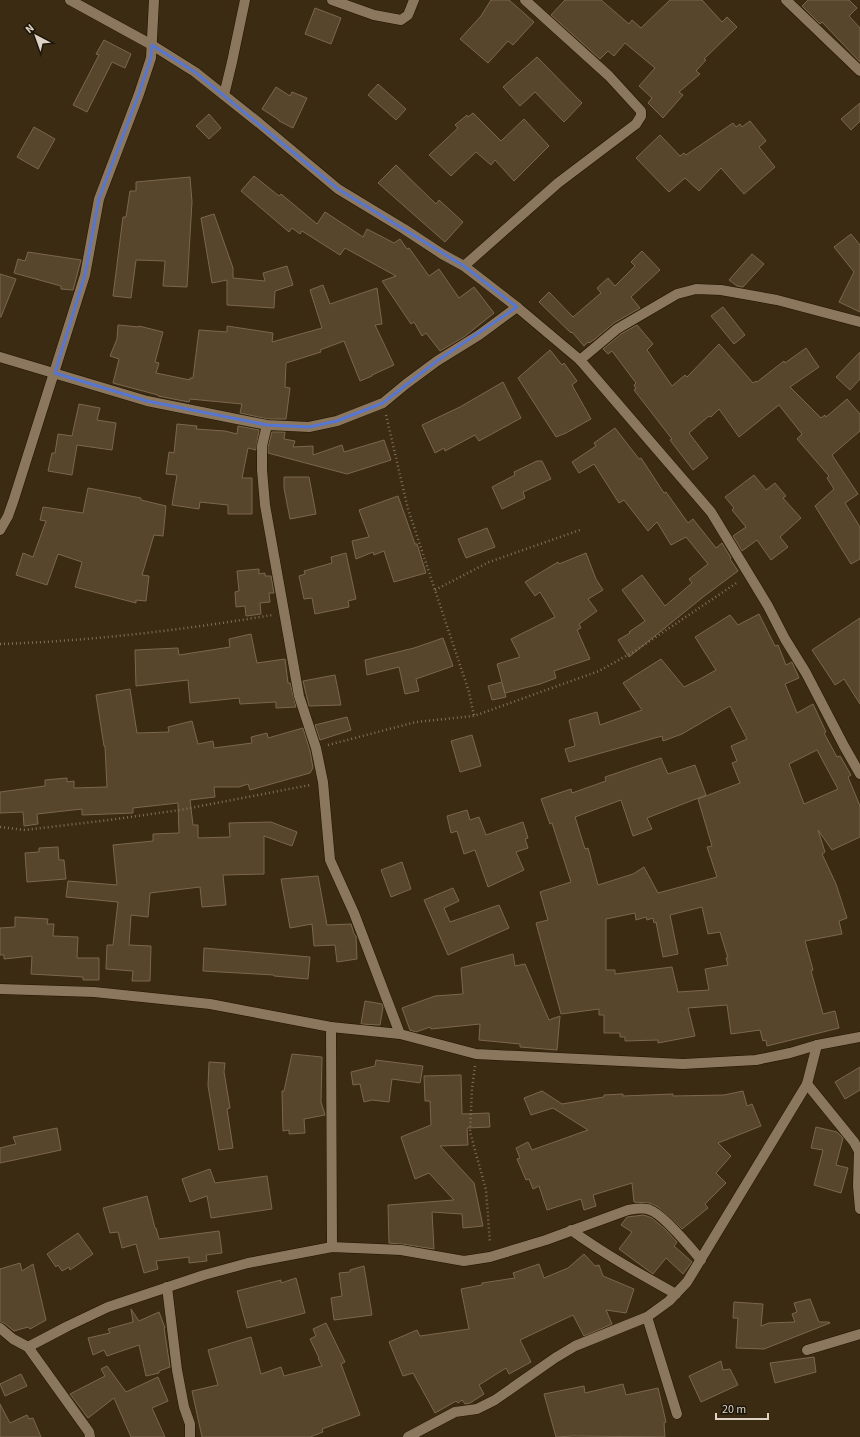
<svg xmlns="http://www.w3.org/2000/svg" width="860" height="1437" viewBox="0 0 860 1437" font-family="'Source Sans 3',sans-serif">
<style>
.building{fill:#57452c;stroke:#7a674d;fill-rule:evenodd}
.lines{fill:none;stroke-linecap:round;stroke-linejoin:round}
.minor-casing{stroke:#231300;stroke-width:11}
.path{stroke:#7f715d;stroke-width:2.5;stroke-dasharray:1 3;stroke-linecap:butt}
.minor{stroke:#8b775d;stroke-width:10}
.marked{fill:none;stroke:#5776d2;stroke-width:3;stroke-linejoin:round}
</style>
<rect width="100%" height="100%" fill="#3c2b13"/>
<g class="building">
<polygon points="491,0 509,0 534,22 513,45 508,41 488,63 460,39 481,16"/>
<polygon points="565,0 601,0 629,24 632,20 641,28 670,0 702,0 722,22 727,17 737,27 704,59 706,60 696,71 700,74 679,92 683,95 663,118 648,103 652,98 639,86 655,68 625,43 614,56 608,51 600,59 551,15"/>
<polygon points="808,0 849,0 857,8 849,16 860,28 860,62 822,22 820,24 802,6"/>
<polygon points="315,8 341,18 331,44 305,34"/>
<polygon points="104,40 131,54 125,68 112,62 87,112 73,105 99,55 96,54"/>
<polygon points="537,57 582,103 564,122 535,92 520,106 503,87"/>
<polygon points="378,84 406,109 396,120 368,95"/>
<polygon points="276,87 290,96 292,92 307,98 293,128 279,121 279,120 262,109"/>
<polygon points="860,103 860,121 851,130 841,119"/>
<polygon points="473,113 501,141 524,119 549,146 514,181 495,160 491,165 476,152 451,176 429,155 458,128 455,125 467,115 468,117"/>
<polygon points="209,114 221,128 209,139 196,126"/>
<polygon points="750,121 766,141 759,147 775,167 744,194 721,168 699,191 685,178 669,192 636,158 660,135 680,156 684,153 686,155 733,123 736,127 740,124 742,127"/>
<polygon points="34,127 55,139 38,169 17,157"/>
<polygon points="396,165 436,204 439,200 463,222 445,242 378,183"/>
<polygon points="254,176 279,196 281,194 317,224 325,212 363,237 367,229 394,243 400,239 407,249 409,248 429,276 439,269 459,298 474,287 494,313 464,337 440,351 426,333 422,336 414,322 411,324 382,281 396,276 345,248 340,255 302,231 300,234 292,228 289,232 241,191"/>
<polygon points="190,177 192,202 187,287 163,286 165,261 136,260 131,298 113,296 123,217 126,217 130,191 136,191 136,182"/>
<polygon points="214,214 233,268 233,278 265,281 263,273 287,266 293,285 275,291 274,308 227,305 227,280 212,283 201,218"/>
<polygon points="851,234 860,245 860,312 839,302 854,272 834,247"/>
<polygon points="642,251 660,270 631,297 640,308 614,323 595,339 589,343 588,342 584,346 572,332 571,333 539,302 549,292 573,317 601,293 597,288 608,278 615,286 635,266 631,262"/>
<polygon points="28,252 81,260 73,290 61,289 61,286 14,273 18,259 25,261"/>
<polygon points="752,254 764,264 743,287 737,286 729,280"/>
<polygon points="0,274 16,279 1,317 0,317"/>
<polygon points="323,285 330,304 377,288 382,324 375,325 394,365 372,375 372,376 360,381 344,341 320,350 321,352 286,363 285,387 290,388 286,419 268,419 240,413 242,404 190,399 189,402 158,396 158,395 113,383 119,359 110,356 117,339 118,325 139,327 139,326 163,332 155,362 159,363 156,373 190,380 190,378 193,378 199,330 227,332 227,326 273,333 272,342 322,328 310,290"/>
<polygon points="723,307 745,335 734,344 711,316"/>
<polygon points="637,325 653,344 647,350 672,386 685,375 687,377 719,344 753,383 756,381 757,382 784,361 785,363 806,348 819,367 790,387 821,418 825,415 826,417 847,399 860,414 860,431 832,455 858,494 845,503 860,527 860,559 851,564 815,506 834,489 827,478 829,476 797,439 802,434 779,405 739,437 719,409 711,417 709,416 689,433 708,458 693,470 670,440 672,439 634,390 636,389 634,385 636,383 612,351 608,354 603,349 621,334"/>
<polygon points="550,350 562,365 564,363 577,381 572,385 591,419 566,433 556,437 518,378"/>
<polygon points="860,352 860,379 850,390 836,377"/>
<polygon points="503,382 521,418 479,441 475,435 445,451 444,448 435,453 422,425 460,407"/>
<polygon points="79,404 100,408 97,420 116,423 112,450 77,445 72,475 48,471 52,453 55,453 58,434 72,436"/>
<polygon points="177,424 197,426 196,429 225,431 237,434 238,426 259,430 256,450 248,448 242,478 252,478 252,514 228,514 228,505 200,502 199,509 172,505 177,475 166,474 169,452 174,453"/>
<polygon points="615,428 639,459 641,458 664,493 666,492 688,523 693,519 716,548 722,543 731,558 730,559 738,571 703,597 629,657 618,640 630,633 629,632 645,621 622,590 642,575 665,606 692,583 689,579 708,564 686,537 671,545 657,522 648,531 624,500 619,503 594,464 579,473 572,462 596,446 594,443"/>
<polygon points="272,432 285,432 284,439 295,441 293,447 313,446 313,455 342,445 344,452 384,440 391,460 347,474 268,453 268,447"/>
<polygon points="537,461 542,461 551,479 523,492 525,498 502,509 492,487 515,475 514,472"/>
<polygon points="754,475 766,490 775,483 786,496 783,498 801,518 780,537 788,547 771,560 757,540 742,551 733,536 746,527 732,510 734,508 725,497"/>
<polygon points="284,477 309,477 316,514 290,519 284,488"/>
<polygon points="88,488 141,498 141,500 166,506 163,536 154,535 142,575 149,576 146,601 136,600 136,603 75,587 82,562 58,554 47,585 16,575 23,553 33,557 46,521 40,520 43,507 83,513"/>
<polygon points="398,496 415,544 417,544 426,573 394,582 384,551 374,555 373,552 356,559 352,541 369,537 359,510"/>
<polygon points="487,528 495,547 466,558 458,539"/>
<polygon points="346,553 356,599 348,601 349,607 315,614 312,598 304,599 299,576 305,574 304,571 332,563 331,557"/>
<polygon points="586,553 596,579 603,590 588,599 597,611 579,624 581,628 577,630 590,659 554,671 556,678 540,684 505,693 502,683 506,697 492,700 488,686 502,682 497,664 520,657 511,639 555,617 540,592 535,596 525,582 558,562 559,564"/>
<polygon points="259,569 259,574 265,573 265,576 271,576 274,593 269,593 270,602 260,603 261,614 246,616 245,606 236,607 235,592 239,591 237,571"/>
<path d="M759 614 775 646 778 645 786 665 792 662 799 678 785 684 797 713 813 704 826 732 824 733 837 757 840 756 851 775 848 777 860 806V837L832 850 818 830 825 852 822 854 836 884 847 918 839 921 842 934 805 941 813 970 811 971 823 1014 835 1011 839 1028 767 1046 766 1040 763 1041 760 1030 731 1034 727 1005 688 1008 695 1036 658 1043V1040L625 1041V1037H620V1033H604V1015H599V1009L561 1014 536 923 548 920 540 892 571 882 552 823 550 824 541 799 571 789 572 793 606 781 605 777 661 758 668 774 695 765 706 795 647 818 652 829 633 836 621 800 575 817 585 849 588 848 598 885 633 874 644 867 658 893 717 877 707 847 712 846 698 799 740 783 732 763 737 761 731 746 747 739 730 706 682 734 663 741 662 736 569 762 565 749 575 746 569 720 597 712 600 725 642 710 623 683 661 659 684 687 700 679 716 670 695 637 730 615 738 625ZM817 750 838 789 804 804 789 764ZM702 907 708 934 720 932 728 958H726L728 965 705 969 709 990 678 992 672 967 615 974V970H606V919L635 913 636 920 646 917 647 920 653 918 654 923 656 922 663 957 678 954 670 915Z"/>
<polygon points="860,618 860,704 844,679 835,685 812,650"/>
<polygon points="251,634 257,663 285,659 288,683 290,683 296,707 276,708 276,702 240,704 239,698 190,703 188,680 136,686 135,650 178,648 179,655 230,647 229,639"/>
<polygon points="443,638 453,666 416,679 419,691 405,694 399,667 367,675 365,660 414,648"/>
<polygon points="335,675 341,705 309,706 303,681"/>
<polygon points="130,689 137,733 169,732 168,727 192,721 198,744 213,741 214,748 252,743 251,737 267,733 268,738 303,728 310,751 313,768 310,773 250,790 248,784 239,787 214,787 215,797 190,800 193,825 198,825 198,838 230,837 229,823 271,822 297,832 292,846 264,836 264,874 223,875 226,905 202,907 200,887 150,893 148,917 131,915 129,945 151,946 150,981 132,981 133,971 106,969 107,945 113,945 118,902 66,897 68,881 117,885 113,845 153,841 153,834 179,833 178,803 133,808 133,813 82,815 82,809 37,814 38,824 24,826 23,812 0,813 0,792 45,786 45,780 67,778 67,782 74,781 74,788 107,787 105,746 104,746 96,695"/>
<polygon points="347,717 351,730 320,740 315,725"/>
<polygon points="472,735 481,766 460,772 451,741"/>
<polygon points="467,810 470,820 479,817 486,835 523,822 528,838 525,839 528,848 516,852 524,870 488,887 475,850 464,854 457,831 451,833 447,816"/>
<polygon points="58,847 59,860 64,860 66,879 27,882 25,853 39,852 39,848"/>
<polygon points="402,862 411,889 391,897 381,870"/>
<polygon points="318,876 327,925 351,924 354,934 356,936 357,959 337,962 335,945 314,946 312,924 290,928 281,879"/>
<polygon points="453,888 459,901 444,908 450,922 499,905 509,928 448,955 424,900"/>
<polygon points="15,917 48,919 47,924 54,924 53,936 78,937 77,958 99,958 99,980 83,980 83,977 31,974 32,956 4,959 4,955 0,955 0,928 15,927"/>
<polygon points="204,948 310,957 308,979 274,976 274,975 203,971"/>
<polygon points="513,954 515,966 525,964 549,1020 560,1016 557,1050 520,1047 520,1044 479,1040 480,1024 431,1029 430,1027 416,1032 410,1030 402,1008 435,996 463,994 461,968"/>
<polygon points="365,1001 382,1004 383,1007 380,1025 361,1024"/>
<polygon points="292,1054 322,1057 321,1102 325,1115 304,1119 305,1133 289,1134 289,1130 283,1131 282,1091 284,1091"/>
<polygon points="376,1060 423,1066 420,1083 392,1079 389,1102 372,1100 364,1102 360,1084 353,1085 351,1072 375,1066"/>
<polygon points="209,1062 225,1063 224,1072 230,1108 227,1109 233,1148 219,1150 208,1086"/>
<polygon points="860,1067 860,1090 845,1099 835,1082"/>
<polygon points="461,1075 462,1114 489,1113 490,1127 467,1128 468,1145 440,1146 474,1183 483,1226 463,1228 462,1214 432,1212 434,1249 402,1244 389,1243 388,1205 454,1200 429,1173 415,1179 401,1137 431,1125 430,1101 425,1101 424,1076"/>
<polygon points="542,1091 562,1104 604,1097 604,1095 623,1094 623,1096 673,1094 673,1096 724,1095 743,1091 747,1106 752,1104 761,1126 718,1143 731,1156 716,1173 726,1183 705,1204 708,1208 682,1229 658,1207 649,1203 634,1202 632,1183 593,1195 596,1206 584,1210 581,1199 547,1210 539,1186 533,1189 529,1179 526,1180 517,1159 520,1158 516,1148 528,1142 532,1150 588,1130 553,1108 531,1115 524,1098"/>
<polygon points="816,1127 837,1132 843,1138 836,1165 848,1168 841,1193 814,1185 823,1150 811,1148"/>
<polygon points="57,1128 61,1150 0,1163 0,1148 16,1144 13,1137"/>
<polygon points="210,1169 215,1183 267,1176 272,1209 211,1218 207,1196 190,1202 182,1179"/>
<polygon points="147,1196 155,1228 156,1228 159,1239 219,1231 222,1253 206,1255 207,1261 189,1263 189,1257 156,1261 158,1269 144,1273 136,1244 122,1248 118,1232 110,1233 103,1208"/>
<polygon points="644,1215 652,1218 665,1229 677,1242 674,1246 692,1262 683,1274 666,1258 653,1274 619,1249 632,1232 621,1225 627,1217"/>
<polygon points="78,1233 93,1254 70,1270 69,1267 62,1271 58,1265 56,1267 47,1254"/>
<polygon points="584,1254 595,1266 599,1265 603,1276 634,1289 626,1313 606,1310 612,1324 584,1336 573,1315 520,1340 531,1362 509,1374 506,1368 479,1385 484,1394 470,1403 465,1404 462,1400 458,1403 456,1401 435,1413 413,1373 403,1376 389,1342 417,1330 420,1336 469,1329 461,1289 482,1285 482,1283 515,1278 513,1273 539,1264 544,1278 568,1268"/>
<polygon points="20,1263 22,1271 33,1264 46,1320 30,1329 28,1327 14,1331 4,1323 0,1322 0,1269"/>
<polygon points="364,1266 372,1315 334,1320 331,1298 342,1296 339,1273 350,1272 350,1270"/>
<polygon points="296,1278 305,1313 247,1328 237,1291 281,1280 281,1283"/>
<polygon points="810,1299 819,1322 829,1322 830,1323 764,1349 736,1348 738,1318 733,1318 734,1302 763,1304 761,1326 769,1323 795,1322 792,1314 797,1312 794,1303"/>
<polygon points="131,1309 139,1321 159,1312 165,1328 164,1328 170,1367 159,1371 159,1373 146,1376 139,1345 107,1356 104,1350 93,1355 88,1338 110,1333 108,1329 133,1322"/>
<polygon points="326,1323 345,1362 341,1364 360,1415 322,1429 323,1432 310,1437 202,1437 192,1391 218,1385 208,1350 251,1337 261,1374 281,1367 284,1376 322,1366 318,1358 319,1358 310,1339 316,1336 313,1329"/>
<polygon points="814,1357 816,1372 775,1383 770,1363"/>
<polygon points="721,1361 723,1370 730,1369 738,1385 701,1402 689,1376"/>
<polygon points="107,1366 126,1392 158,1377 168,1401 152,1408 165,1437 131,1437 114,1398 88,1418 70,1394 105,1376 101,1369"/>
<polygon points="21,1374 27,1386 5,1396 0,1384"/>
<polygon points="623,1384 626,1395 658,1388 666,1422 664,1423 665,1437 573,1436 556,1437 544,1394 584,1386 585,1393"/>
<polygon points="0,1404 10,1423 27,1415 29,1419 33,1418 41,1437 0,1437"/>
</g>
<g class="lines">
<g class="minor-casing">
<g id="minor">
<polyline points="70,0 152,45 195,72 259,123 338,189 404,229 442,254 464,266 517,307 580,360 711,512 768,606 785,639 806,673 844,746 860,774"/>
<polyline points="332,0 374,15 401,20 408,15 414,0"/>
<polyline points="786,0 860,71"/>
<polyline points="224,95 232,62 245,0"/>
<polyline points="464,266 558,183 636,124 641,116 641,111 609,76 525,0"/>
<polyline points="0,357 147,401 267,425 309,427 337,421 383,403 406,384 437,361 479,335 517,307"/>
<polyline points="580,360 617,329 677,294 696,289 721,290 777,300 860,322"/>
<polyline points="267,425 262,446 262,470 265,505 299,696 316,748 323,782 330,860 354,913 400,1034"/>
<polyline points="0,530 8,516 13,502 85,275 99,199 139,94 151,58 154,0"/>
<polyline points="0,989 94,992 210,1004 331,1027 400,1034 476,1054 683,1064 756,1060 790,1053 817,1045 860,1037"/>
<polyline points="331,1027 332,1247"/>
<polyline points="807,1084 854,1142 859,1151 858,1186 860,1209"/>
<path d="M571 1230C604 1254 640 1274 676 1294"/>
<polyline points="167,1287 177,1370 184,1407 190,1424 190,1437"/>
<polyline points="647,1317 677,1414"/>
<polyline points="0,1328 13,1339 28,1347 89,1432 90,1437"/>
<path d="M28 1347 68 1326 108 1307 204 1275 248 1263 332 1247 401 1250 464 1261 490 1257 546 1240 628 1210C634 1209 644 1207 650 1210 663 1214 691 1248 701 1260"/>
<polyline points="807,1350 860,1334"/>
<polyline points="408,1437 455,1412 477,1409 495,1400 555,1358 575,1346 647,1317 669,1301 687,1282 807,1084 817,1045"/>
</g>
</g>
<g class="path">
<polyline points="386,415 408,509 469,692 474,716"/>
<polyline points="435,590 489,562 580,530"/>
<path d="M0 644C91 641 183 630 272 615"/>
<polyline points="328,745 416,722 474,716 599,671 635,651 738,582"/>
<polyline points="0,827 25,830 109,820 180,810 310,785"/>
<polyline points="475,1066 472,1089 470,1132 486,1190 490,1243"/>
</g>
<use href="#minor" class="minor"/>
</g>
<path class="marked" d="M152 45 195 72 338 189 464 266 517 307 437 361 383 403 337 421 309 427 267 425 147 401 55 373 85 275 99 199 139 94 151 58Z"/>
<g transform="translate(36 36) rotate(319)" stroke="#1d160b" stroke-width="3" paint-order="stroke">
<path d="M0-3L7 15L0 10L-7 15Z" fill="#ddd2c4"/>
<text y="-6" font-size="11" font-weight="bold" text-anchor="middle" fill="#ddd2c4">N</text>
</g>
<path d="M716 1413v6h52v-6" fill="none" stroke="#ddd2c4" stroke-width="2"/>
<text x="722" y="1413" font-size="12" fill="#ddd2c4" stroke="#1d160b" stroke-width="3" paint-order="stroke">20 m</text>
</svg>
